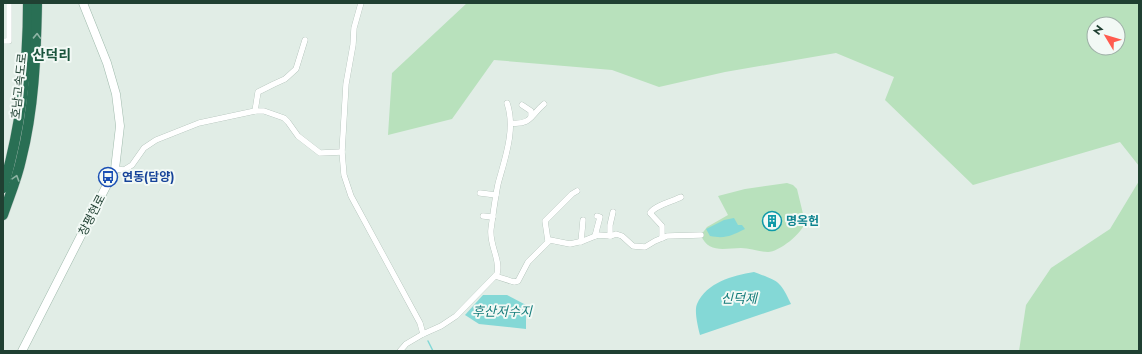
<svg xmlns="http://www.w3.org/2000/svg" width="1142" height="354" viewBox="0 0 1142 354" font-family="Jost,'Noto Sans KR',sans-serif">
<style>
.green{fill:#b8e1bc;fill-rule:evenodd}
.water{fill:#84d8d6}
.lines{fill:none;stroke-linecap:round;stroke-linejoin:round}
.stream{stroke:#84d8d6;stroke-width:1.5}
.street-casing{stroke:#a3b6ac;stroke-width:6}
.secondary-casing{stroke:#9fbaac;stroke-width:9}
.highway-casing{stroke:#c1cac6;stroke-width:11}
.street{stroke:#fff;stroke-width:5.5}
.secondary{stroke:#fff;stroke-width:8}
.highway{stroke:#296f54;stroke-width:10}
.oneway{stroke:#8eb4a4}
.labels{text-anchor:middle;dominant-baseline:central;stroke-width:4;stroke-linejoin:round;paint-order:stroke}
.street-label{font-size:12px;fill:#204032;stroke:#f2f9f5}
.transit-label{font-size:12px;font-weight:bold;fill:#164399;stroke:#f2f9f5;text-anchor:start}
.culture-label{font-size:12px;font-weight:bold;fill:#0d838f;stroke:#f2f9f5;text-anchor:start}
.water-label{font-size:13px;font-style:italic;fill:#147c7b;stroke:#f2f9f5}
.quarter-label{font-size:14px;font-weight:bold;fill:#1a543c;stroke:#f2f9f5}
</style>
<rect width="100%" height="100%" fill="#e1ede6"/>
<g class="green">
<path d="M467 3H1139V166L1120 142 973 185 885 100 894 77 836 53 725 72 659 87 612 70 494 60 452 119 388 135 392 73ZM1094 24H1118V48H1094Z"/>
<polygon points="1139,181 1139,351 1019,351 1026,305 1051,268 1110,229"/>
<path d="M787 183 793 185 797 189 805 222C803 233 779 252 768 252 759 252 750 248 741 248 725 248 708 254 701 235L707 227 728 215 718 196 745 189Z"/>
</g>
<g class="water">
<path d="M734 218 738 225H742L745 229C731 236 725 239 710 236L706 229 724 220Z"/>
<path d="M754 272C778 281 780 280 791 304L700 335C698 327 694 311 697 304 707 282 732 276 754 272Z"/>
<polygon points="483,295 507,295 526,305 526,329 479,324 465,315"/>
</g>
<g class="lines">
<polyline class="stream" points="428,341 433,351"/>
<g class="street-casing">
<g id="street">
<polyline points="361,3 354,28 353,45 346,84 342,152 344,175 351,196 420,323 423,334"/>
<polyline points="3,41 9,41 9,3"/>
<polyline points="522,105 531,111 531,117"/>
<polyline points="255,111 264,111 284,118 288,122 298,136 320,153 342,152"/>
<path d="M511 123C531 125 530 116 544 104"/>
<polyline points="115,169 124,170 132,165 144,148 156,140 199,123 255,111 258,92 274,84 285,79 296,69 305,40"/>
<polyline points="480,193 496,195"/>
<polyline points="483,216 493,217"/>
<polyline points="595,236 600,217 597,216"/>
<polyline points="610,236 610,225 613,212"/>
<path d="M662 238V226L650 213C656 205 671 202 681 197"/>
<polyline points="548,241 545,221 572,194 577,191"/>
<polyline points="581,242 583,220"/>
<polyline points="495,276 514,282 518,281 528,262 550,240 570,244 583,241 598,235 611,236 616,234 622,236 633,246 645,247 655,241 667,236 701,235"/>
<path d="M400 351 406 344 423 334 441 326 456 316 497 274C501 260 489 245 491 229 493 215 495 198 498 184 505 158 516 129 507 103"/>
</g>
</g>
<g class="secondary-casing">
<polyline id="secondary" points="22,351 115,169 120,126 116,94 107,63 83,3"/>
</g>
<g class="highway-casing">
<g id="highway">
<path d="M3 188C21 128 28 66 28 3"/>
<path d="M3 215C9 197 17 179 21 160 34 109 36 56 37 3"/>
</g>
</g>
<use href="#street" class="street"/>
<use href="#secondary" class="secondary"/>
<use href="#highway" class="highway"/>
</g>
<defs><path id="oneway-chevron" d="M-2-3.5L2.5 0L-2 3.5" fill="none" stroke-width="1.6" stroke-linecap="round" stroke-linejoin="round"/></defs>
<g class="oneway">
<use href="#oneway-chevron" transform="translate(37 36) rotate(-88)"/>
<use href="#oneway-chevron" transform="translate(16 178) rotate(-73)"/>
</g>
<defs>
<g id="bus-ring" transform="scale(1)"><circle r="9.5" fill="#f2f9f5" stroke="#1a4fb4" stroke-width="1.5"/><path d="M-5-6H5V4H4V6H2V4H-2V6H-4V4H-5ZM-3.5-4V0h7V-4ZM-3.5 1.2v1.5H-2V1.2ZM2 1.2v1.5H3.5V1.2Z" fill="#1a4fb4"/></g>
<g id="building-ring" transform="scale(1)"><circle r="9.5" fill="#f2f9f5" stroke="#0f9aa8" stroke-width="1.5"/><path d="M-4-6H4V6H1V3H-1V6H-4ZM-2.5-4.3h1.7v1.8h-1.7ZM.8-4.3h1.7v1.8H.8ZM-2.5-1h1.7V.8h-1.7ZM.8-1h1.7V.8H.8Z" fill="#0f9aa8"/></g>
</defs>
<g fill-rule="evenodd">
<use href="#bus-ring" x="108" y="177"/>
<use href="#building-ring" x="772" y="221"/>
</g>
<g class="labels">
<g class="street-label">
<text transform="translate(19 86) rotate(-84)">호남고속도로</text>
<text transform="translate(92 215) rotate(-63)">창평현로</text>
</g>
<g class="transit-label">
<text x="122" y="177">연동(담양)</text>
</g>
<g class="culture-label">
<text x="786" y="221">명옥헌</text>
</g>
<g class="water-label">
<text x="739" y="298">신덕제</text>
<text x="502" y="311">후산저수지</text>
</g>
<g class="quarter-label">
<text x="52" y="55">산덕리</text>
</g>
</g>
<rect width="1142" height="354" fill="none" stroke="#204032" stroke-width="8"/>
<g transform="translate(1106 36) rotate(308)"><circle r="19" fill="#f2f9f5" stroke="#9eafa7"/>
<path d="M0-3L7 15L0 10L-7 15Z" fill="#ff5b4e"/>
<text y="-6" font-size="11" font-weight="bold" text-anchor="middle" fill="#204032">N</text>
</g>
</svg>
